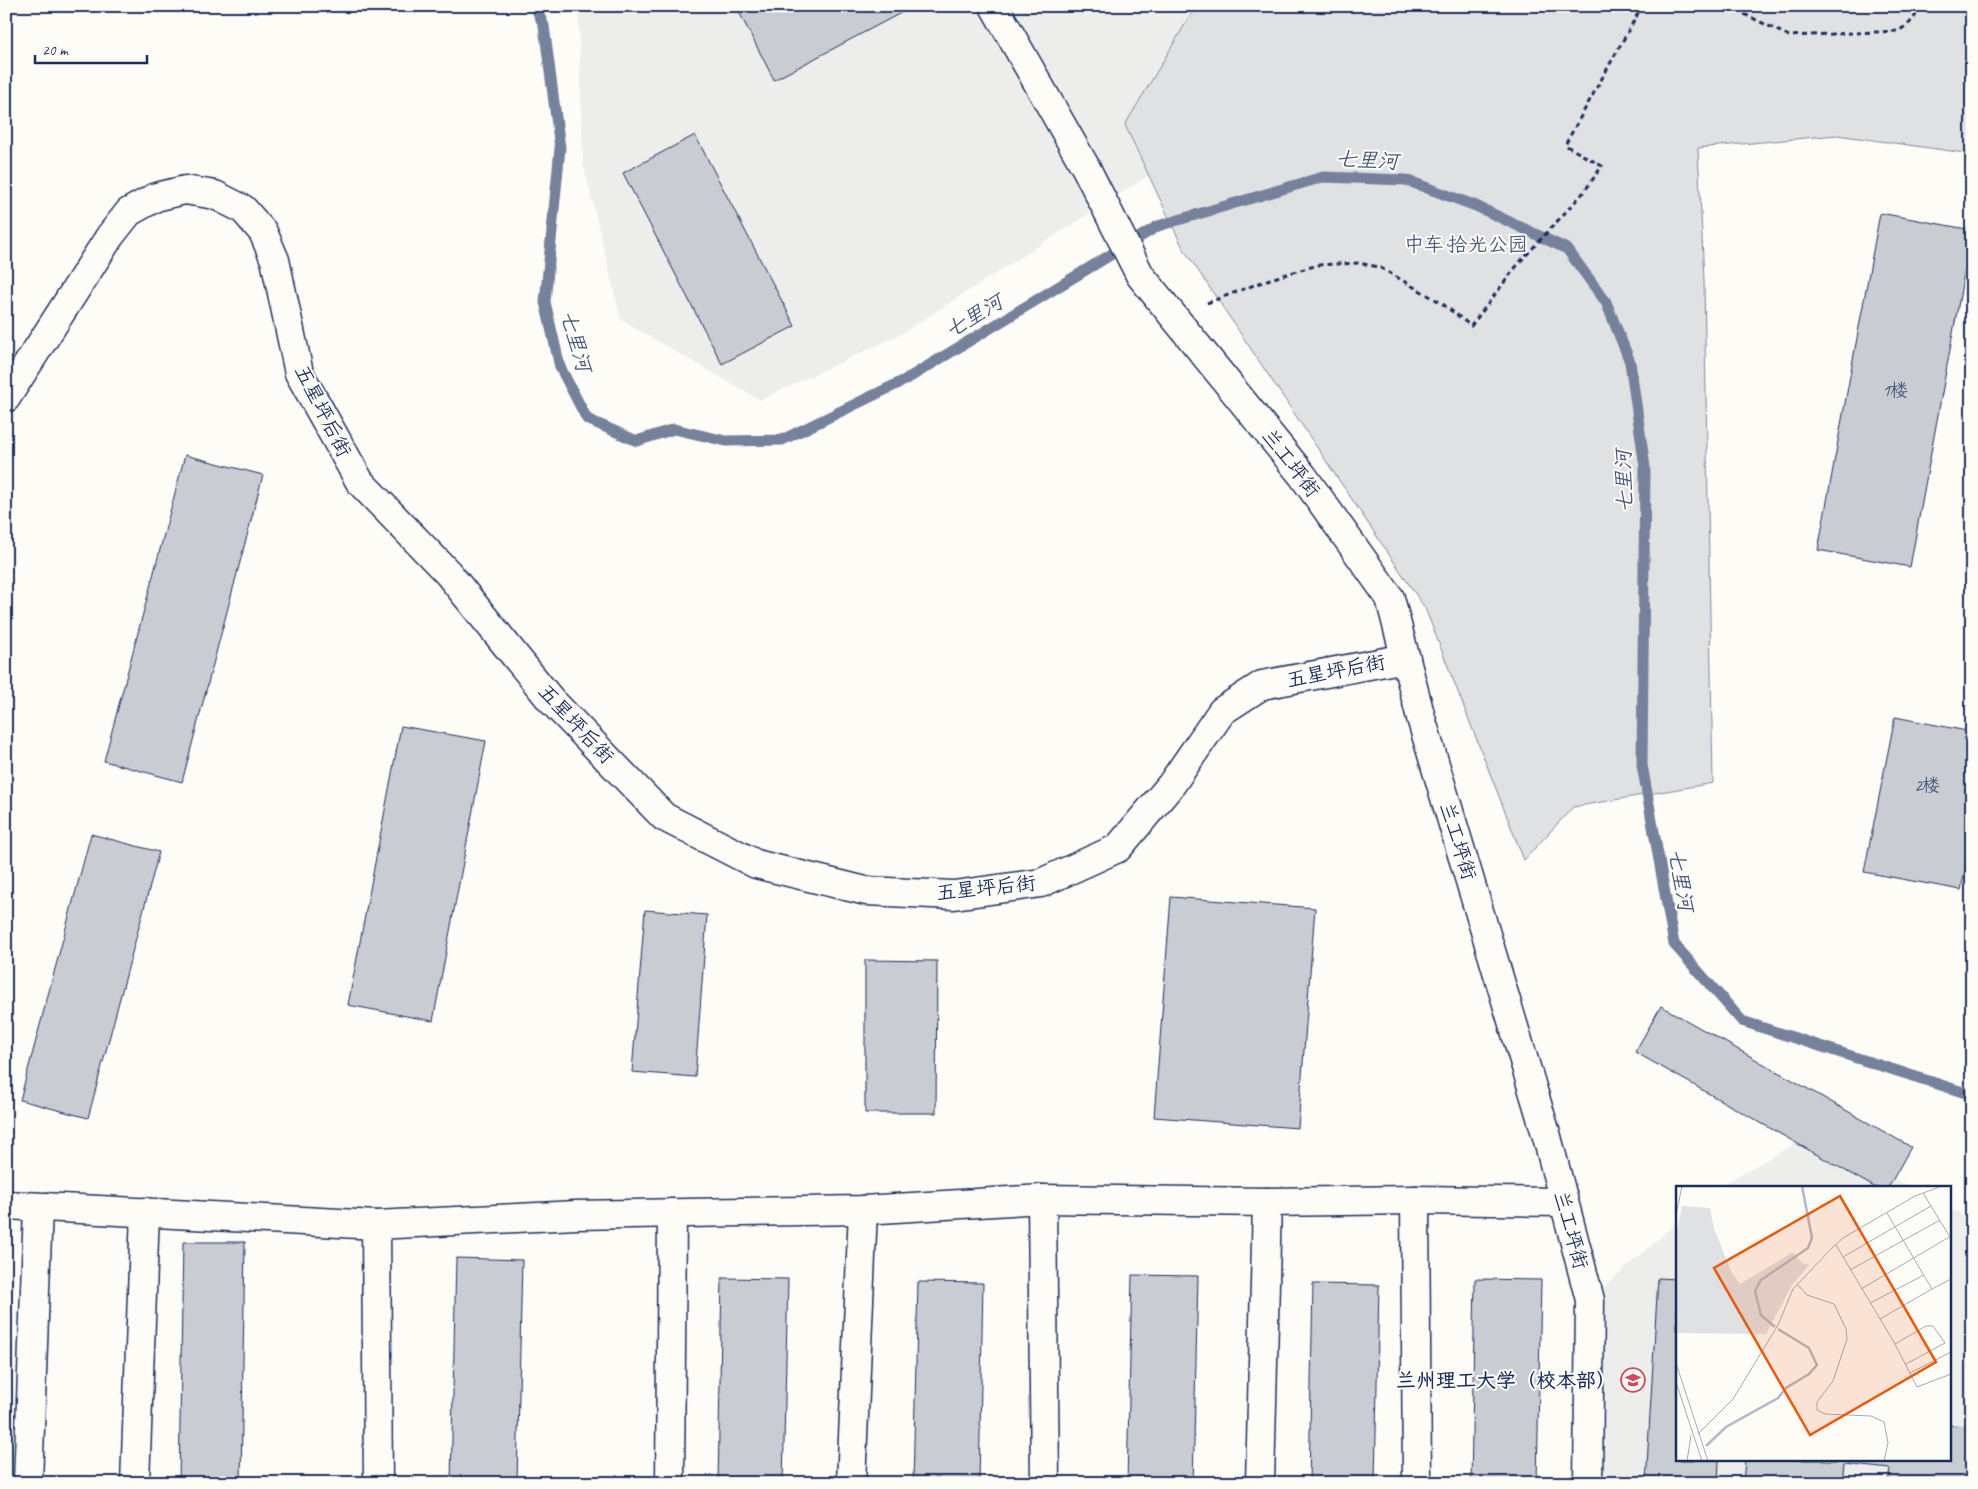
<svg xmlns="http://www.w3.org/2000/svg" width="1978" height="1489" viewBox="0 0 1978 1489" font-family="Caveat,'LXGW WenKai TC',sans-serif">
<style>
.built{fill:#edeeec}
.green{fill:#e0e1e3;stroke:#7e88a0}
.lines{fill:none;stroke-linecap:round;stroke-linejoin:round}
.stream{stroke:#76819c;stroke-width:11}
.building{fill:#c9ccd3;stroke:#1b2f5e}
.minor-casing{stroke:#1b2f5e;stroke-width:31}
.path{stroke:#1b2f5e;stroke-width:3;stroke-dasharray:5 4;stroke-linecap:butt}
.minor{stroke:#fdfcf7;stroke-width:28}
.labels{text-anchor:middle;dominant-baseline:central;stroke-width:4;stroke-linejoin:round;paint-order:stroke}
.number-label{font-size:18px;fill:#46567b}
.park-label{font-size:20px;fill:#4c5c7f;stroke:#fdfcf7}
.street-label{font-size:20px;fill:#1b2f5e;stroke:#fdfcf7}
.poi-label{font-size:20px;font-weight:bold;fill:#1b2f5e;stroke:#fdfcf7;text-anchor:end}
.water-label{font-size:21px;font-style:italic;fill:#49587d;stroke:#fdfcf7}
.inset-river{fill:none;stroke:#b3b8c5;stroke-width:2.5}
.inset-road{fill:none;stroke:#a3aaba;stroke-width:1}
.view{fill:#e8590c;fill-opacity:0.15;stroke:#e8590c;stroke-width:2.5}
.inset-edge{fill:none;stroke:#1b2f5e;stroke-width:2.5}
</style>
<rect width="100%" height="100%" fill="#fdfcf7"/>
<filter id="ink" filterUnits="userSpaceOnUse"><feTurbulence type="fractalNoise" baseFrequency=".02" numOctaves="2"/><feDisplacementMap in="SourceGraphic" scale="10" xChannelSelector="R" yChannelSelector="G"/><feConvolveMatrix kernelMatrix="1 2 1 2 8 2 1 2 1" color-interpolation-filters="sRGB"/></filter>
<g filter="url(#ink)">
<g class="built">
<polygon points="578,6 1222,6 1232,122 901,334 760,400 621,320 583,163"/>
<polygon points="1812,1134 1912,1188 1716,1188"/>
<polygon points="1949,1208 1972,1220 1972,1483 1590,1483 1590,1300 1677,1222 1677,1460 1949,1460"/>
</g>
<polygon class="green" points="1196,6 1972,6 1972,154 1837,135 1698,148 1704,281 1713,783 1573,807 1524,860 1425,608 1183,248 1125,125"/>
<g class="lines">
<polyline class="stream" points="535,6 544,26 560,148 545,302 560,367 587,419 637,441 674,429 726,441 782,440 905,380 1158,226 1323,177 1406,180 1476,206 1567,249 1606,302 1630,362 1645,467 1642,765 1674,944 1742,1021 1972,1095"/>
</g>
<g class="building">
<polygon points="736,6 914,6 774,80"/>
<polygon points="695,135 795,326 722,364 623,173"/>
<polygon points="1880,213 1972,230 1910,567 1818,550"/>
<polygon points="185,455 263,475 182,782 104,761"/>
<polygon points="1895,717 1972,732 1972,839 1961,890 1864,872"/>
<polygon points="401,726 486,741 433,1021 348,1005"/>
<polygon points="91,834 159,852 88,1118 20,1100"/>
<polygon points="1171,897 1315,908 1298,1128 1154,1117"/>
<polygon points="645,910 707,915 695,1077 632,1072"/>
<polygon points="865,960 937,961 936,1113 865,1113"/>
<polygon points="1661,1006 1911,1147 1888,1188 1876,1188 1635,1052"/>
<polygon points="183,1242 245,1242 241,1483 179,1483"/>
<polygon points="456,1258 522,1260 517,1483 451,1483"/>
<polygon points="1132,1275 1198,1276 1193,1483 1127,1483"/>
<polygon points="722,1278 788,1279 783,1483 718,1483"/>
<polygon points="1658,1278 1677,1279 1677,1460 1719,1460 1718,1483 1646,1483"/>
<polygon points="1475,1279 1541,1280 1537,1483 1471,1483"/>
<polygon points="918,1282 983,1283 979,1483 913,1483"/>
<polygon points="1313,1284 1379,1285 1375,1483 1309,1483"/>
<polygon points="1949,1425 1972,1426 1972,1483 1888,1483 1890,1469 1844,1464 1842,1483 1743,1483 1745,1460 1949,1460"/>
</g>
<g class="lines">
<g class="minor-casing">
<g id="minor">
<polyline points="994,6 1086,168 1140,275 1303,476 1390,598 1421,718 1547,1137 1590,1300 1588,1483"/>
<polyline points="6,398 110,236 129,212 156,197 185,190 215,195 243,209 263,232 275,260 299,373 360,482 448,573 550,699 664,817 756,864 866,891 954,895 1041,883 1118,848 1171,785 1222,711 1262,685 1406,658"/>
<polyline points="1042,1199 1045,1483"/>
<polyline points="1415,1200 1417,1483"/>
<polyline points="6,1205 376,1225 576,1215 863,1210 1042,1199 1267,1202 1415,1200 1563,1202"/>
<polyline points="376,1225 378,1483"/>
<polyline points="28,1483 38,1207"/>
<polyline points="135,1483 145,1212"/>
<polyline points="670,1483 672,1213"/>
<polyline points="851,1483 863,1210"/>
<polyline points="1260,1483 1267,1202"/>
</g>
</g>
<g class="path">
<path d="M1728 6 1789 36 1898 31C1909 25 1915 19 1920 6"/>
<polyline points="1207,303 1270,279 1318,265 1358,263 1379,267 1440,302 1471,326 1519,263 1584,192 1602,166 1565,145 1642,6"/>
</g>
<use href="#minor" class="minor"/>
</g>
</g>
<defs>
<g id="university-ring" transform="scale(1.25)"><circle r="9.5" fill="#fdfcf7" stroke="#d1495b" stroke-width="1.5"/><path d="M0-5L7-2L0 1L-7-2ZM-4 1L0 2.5L4 1V4Q0 6-4 4Z" fill="#d1495b"/></g>
</defs>
<g fill-rule="evenodd">
<use href="#university-ring" x="1633" y="1380"/>
</g>
<g class="labels">
<g class="number-label">
<text x="1895" y="390">1楼</text>
<text x="1927" y="785">2楼</text>
</g>
<g class="park-label">
<text x="1466" y="244">中车·拾光公园</text>
</g>
<g class="street-label">
<text transform="translate(323 411) rotate(63)">五星坪后街</text>
<text transform="translate(1291 463) rotate(52)">兰工坪街</text>
<text transform="translate(1336 671) rotate(-11)">五星坪后街</text>
<text transform="translate(576 724) rotate(47)">五星坪后街</text>
<text transform="translate(1458 841) rotate(73)">兰工坪街</text>
<text transform="translate(986 888) rotate(-6)">五星坪后街</text>
<text transform="translate(1571 1230) rotate(75)">兰工坪街</text>
</g>
<g class="poi-label">
<text x="1616" y="1380">兰州理工大学（校本部）</text>
</g>
<g class="water-label">
<text transform="translate(1367 160) rotate(3)">七里河</text>
<text transform="translate(974 316) rotate(-31)">七里河</text>
<text transform="translate(576 341) rotate(74)">七里河</text>
<text transform="translate(1624 481) rotate(-92)">七里河</text>
<text transform="translate(1681 880) rotate(80)">七里河</text>
</g>
</g>
<g transform="translate(1676 1186)">
<rect width="275" height="275" fill="#fdfcf7"/>
<path d="M6 20 34 22 38 43 56 87 64 98 117 66 126 77 133 79 116 99 90 148 0 147V50Z" fill="#e0e1e3"/>
<path class="inset-river" d="M99 141 85 129 79 105 85 94 132 62 136 52 126 0M30 260 50 241 102 212 110 202 133 188 141 179 133 162 102 143"/>
<path class="inset-road" d="M247 7 274 51M211 27 256 103 275 93M0 29 6 0M160 59 219 158 241 201 275 188M167 71 255 20M174 84 264 34M121 98 131 109 158 118 170 143 171 153 157 195 141 216V224L149 228 195 230 208 236 212 257 208 275M185 103 275 50M194 117 248 89M204 133 256 103M219 158 250 140H257L269 157 230 178M0 177 32 275M234 187 275 166M0 196 26 275M22 248 57 213 102 139 117 103 155 63 167 52 239 10 266 0M11 275 15 249"/>
<path class="view" d="M164 10 260 176 134 249 38 82Z"/>
<rect width="275" height="275" class="inset-edge"/>
</g>
<rect width="1978" height="1489" fill="none" stroke="#fdfcf7" stroke-width="25"/>
<rect x="12" y="12" width="1953" height="1464" fill="none" stroke="#1b2f5e" stroke-width="2" filter="url(#ink)"/>
<path d="M35 55v8h112v-8" fill="none" stroke="#1b2f5e" stroke-width="2.5"/>
<text x="42" y="55" font-size="15" fill="#1b2f5e" stroke="#fdfcf7" stroke-width="4" paint-order="stroke">20 m</text>
</svg>
